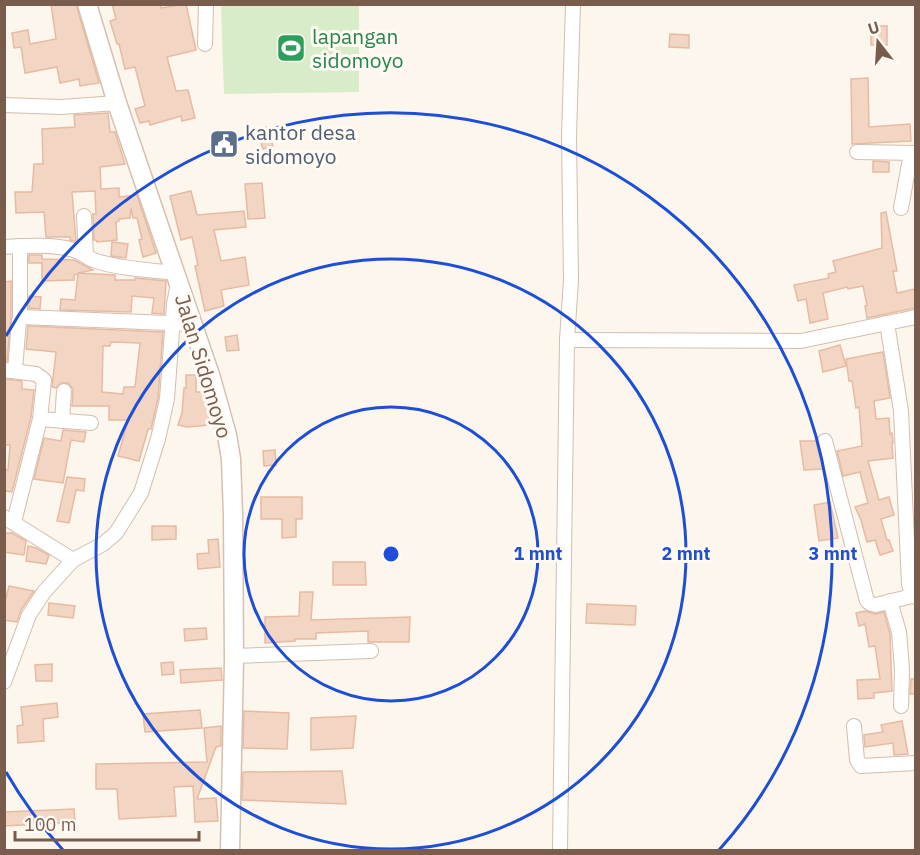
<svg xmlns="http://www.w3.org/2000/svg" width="920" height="855" viewBox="0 0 920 855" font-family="'IBM Plex Sans',sans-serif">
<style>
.green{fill:#d8ecc9}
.building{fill:#f3d5c3;stroke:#e6bba3;stroke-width:1.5;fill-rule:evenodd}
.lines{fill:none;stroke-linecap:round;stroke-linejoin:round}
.minor-casing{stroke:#d1beb0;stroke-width:16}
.secondary-casing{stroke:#d6c0b0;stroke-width:21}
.minor{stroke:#fff;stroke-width:14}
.secondary{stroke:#fff;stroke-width:18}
.ring{fill:none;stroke:#1d4ed8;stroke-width:3}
.labels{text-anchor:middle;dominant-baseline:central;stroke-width:6;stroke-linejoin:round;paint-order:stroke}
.leisure-label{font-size:21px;fill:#27864d;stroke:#fffaf3;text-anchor:start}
.service-label{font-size:21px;fill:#4e5e75;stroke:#fffaf3;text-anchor:start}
.street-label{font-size:21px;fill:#7a5c4d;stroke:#fffaf3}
.centre{fill:#1d4ed8;stroke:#fffaf3;stroke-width:3}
.ring-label{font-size:18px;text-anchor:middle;font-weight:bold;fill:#1d4ed8;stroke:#fffaf3;stroke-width:6;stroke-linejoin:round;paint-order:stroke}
</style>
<rect width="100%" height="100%" fill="#fdf6ec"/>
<polygon class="green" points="221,5 359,5 359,92 224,94"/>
<g class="building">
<polygon points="51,4 76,4 99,83 80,86 79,79 60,83 57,67 25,73 21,47 14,48 12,33 28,30 30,44 56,39"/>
<polygon points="112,4 160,4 161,8 186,4 196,50 167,57 176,91 188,90 195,118 182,121 181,116 150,125 149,121 140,123 135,109 145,106 135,67 125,69 119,44 117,44 110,21 116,19"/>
<rect x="871" y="26" width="16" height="19"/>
<polygon points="670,34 689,35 689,48 669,47"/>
<polygon points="868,78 869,127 910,124 911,141 852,144 851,79"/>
<polygon points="108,113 110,132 115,132 125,164 100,167 101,189 119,188 119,197 137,195 156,253 143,257 139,240 142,239 137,218 133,218 131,208 130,218 119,219 119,221 116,222 117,240 97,242 96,240 94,240 93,214 96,214 95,191 72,192 76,241 70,240 70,237 46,237 44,212 16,213 15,192 32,192 34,164 43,164 42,129 75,127 74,115"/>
<polygon points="267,127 273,146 263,149 257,130"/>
<polygon points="873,161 889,162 889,172 873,172"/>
<polygon points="262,183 265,218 248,219 245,184"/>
<polygon points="191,191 197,215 244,211 246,227 214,230 221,261 245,257 249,285 221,290 224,306 205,311 195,266 198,265 192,237 181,240 170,196"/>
<polygon points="886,212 897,271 893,271 897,293 915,289 915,308 867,318 865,306 867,305 863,286 848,289 847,287 823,293 828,319 810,323 806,299 798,301 794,285 829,278 828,274 836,272 833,261 882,248 881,213"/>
<polygon points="112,242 128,244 126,258 111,256"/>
<polygon points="29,255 42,255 42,259 74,260 93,270 78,273 115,275 115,280 135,280 135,278 166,281 164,314 152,313 154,298 132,296 131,312 60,310 61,299 75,300 78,274 74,275 74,280 42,281 42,263 29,263"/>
<polygon points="11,281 11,317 7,361 4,361 4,282"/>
<polygon points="29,296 41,297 40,309 29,308"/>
<path d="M28 326 163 332 158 398 151 429H148L139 461 118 456 128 420H109V406H72L73 389 68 383H61L56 388 52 387 56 352 26 349ZM111 342 140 343 135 387H124L123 394 102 392 103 346H110Z"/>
<polygon points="237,335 239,350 227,351 225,337"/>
<polygon points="840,345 846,366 823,372 819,351"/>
<polygon points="883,352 890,398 874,401 876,419 889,418 890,434 892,433 893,440 893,443 892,443 893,458 868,461 879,500 889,497 894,515 881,519 887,540 889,540 893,551 880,555 875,540 867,542 861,520 855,507 868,503 860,472 843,476 837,451 862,446 859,407 856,408 852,381 849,381 846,359"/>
<polygon points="186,375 196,375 196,392 203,392 209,412 209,425 187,427 178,425 182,413 184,388 186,388"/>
<polygon points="4,379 22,381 22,389 34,390 31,417 12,492 4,491 4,477 6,470 8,470 10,445 4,445"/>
<polygon points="63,430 86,432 84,442 71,440 63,483 34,479 44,438 61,441"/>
<polygon points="800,441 816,441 823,469 804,470"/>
<polygon points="275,450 276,465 264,466 263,451"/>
<polygon points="67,477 85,479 84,491 76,490 69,523 57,521"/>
<polygon points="261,497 302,497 302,519 296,519 296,537 282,538 282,519 261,519"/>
<polygon points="830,502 838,538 819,541 814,505"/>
<polygon points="152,526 176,526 176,539 152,540"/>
<polygon points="4,533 12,533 26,541 24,555 4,552"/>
<polygon points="218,539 220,567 198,569 197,554 209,553 208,540"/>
<polygon points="28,546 36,548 49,555 46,564 26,561"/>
<polygon points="333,562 365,562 366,585 333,585"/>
<polygon points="9,586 34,591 21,610 17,622 4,620 4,606"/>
<polygon points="300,592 313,592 311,620 410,617 409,642 368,642 368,631 316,633 316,639 295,639 295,641 265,643 265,617 299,616"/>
<polygon points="49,603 75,606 73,618 48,615"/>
<polygon points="587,604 636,606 635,625 586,623"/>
<polygon points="865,611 875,614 884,612 890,634 892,691 874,693 874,698 858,699 857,680 880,679 875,646 869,647 865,624 859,626 856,613"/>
<polygon points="206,628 207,639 185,641 184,629"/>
<polygon points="173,662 174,674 162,675 161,663"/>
<polygon points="52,664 52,681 36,681 35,665"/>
<polygon points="221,668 222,680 181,683 180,670"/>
<polygon points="911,679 915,679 915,694 910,694"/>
<polygon points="57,703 58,717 43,719 44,741 18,743 17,726 23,725 21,707"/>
<polygon points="200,710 202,728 145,732 143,714"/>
<polygon points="244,711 289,713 287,749 243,748"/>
<polygon points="356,716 353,748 311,750 311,718"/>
<polygon points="902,721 908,754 894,755 893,743 865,747 864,735 883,732 881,725"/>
<polygon points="221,726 221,746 216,747 197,799 216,798 218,821 195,822 193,786 174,787 176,816 119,819 117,789 96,789 96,764 207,762 204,728"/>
<polygon points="342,771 346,804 242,800 243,772"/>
<polygon points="74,809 75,822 5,826 5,812"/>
</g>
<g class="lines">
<g class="minor-casing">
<g id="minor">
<polyline points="205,44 206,4"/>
<polyline points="4,105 61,107 117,103"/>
<polyline points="857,152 916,153"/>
<polyline points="901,208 911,153"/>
<polyline points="84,216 86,256"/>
<polyline points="20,246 20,317"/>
<path d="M4 247C26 246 49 244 70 249 80 251 87 258 96 261 121 269 149 270 175 273"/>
<polyline points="887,323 901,411 909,584 912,596 916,597"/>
<polyline points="567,340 801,341 916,317"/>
<polyline points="4,370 36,374 44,380 40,419 14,522"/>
<polyline points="15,370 19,320 22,317 192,324"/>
<polyline points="40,419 91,423"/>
<polyline points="62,421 64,391"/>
<polyline points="825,441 867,601 871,604 876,605 912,596"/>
<polyline points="4,517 73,560"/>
<polyline points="890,601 899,632 902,669 901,706"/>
<polyline points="234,656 371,651"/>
<polyline points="4,682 29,615 44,592 73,560 103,544 116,533 141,493 158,439 167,399 174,304 178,283"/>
<polyline points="854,726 857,760 861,766 916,763"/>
<polyline points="560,850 567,340 571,280 569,137 573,4"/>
</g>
</g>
<g class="secondary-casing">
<polyline id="secondary" points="87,4 117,103 211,378 227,435 231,459 233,515 234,660 230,850"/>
</g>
<use href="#minor" class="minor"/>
<use href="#secondary" class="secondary"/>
</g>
<g class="ring">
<circle cx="391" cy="554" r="147"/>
<circle cx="391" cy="554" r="295"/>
<path d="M63 850A442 442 0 0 1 6 772M6 336A442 442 0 1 1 719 850"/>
</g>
<defs>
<g id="stadium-square" transform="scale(1.5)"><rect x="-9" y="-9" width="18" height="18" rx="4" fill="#2e9e5b" stroke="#fffaf3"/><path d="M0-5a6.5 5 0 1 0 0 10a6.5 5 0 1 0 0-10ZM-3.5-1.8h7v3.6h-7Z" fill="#fff"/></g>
<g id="civic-square" transform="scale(1.5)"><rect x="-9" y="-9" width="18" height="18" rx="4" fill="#5c6f8a" stroke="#fffaf3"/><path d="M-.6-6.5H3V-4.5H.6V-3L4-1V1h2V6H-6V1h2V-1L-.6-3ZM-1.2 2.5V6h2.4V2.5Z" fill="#fff"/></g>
</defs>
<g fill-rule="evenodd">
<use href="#stadium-square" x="291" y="48"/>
<use href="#civic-square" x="224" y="144"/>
</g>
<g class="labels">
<g class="leisure-label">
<text x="312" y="36">lapangan<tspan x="312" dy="24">sidomoyo</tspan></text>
</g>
<g class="service-label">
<text x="245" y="132">kantor desa<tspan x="245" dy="24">sidomoyo</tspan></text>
</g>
<g class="street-label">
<text transform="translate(204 366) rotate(73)">Jalan Sidomoyo</text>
</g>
</g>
<circle cx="391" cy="554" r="9" class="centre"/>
<g class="ring-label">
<text x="538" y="560">1 mnt</text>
<text x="686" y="560">2 mnt</text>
<text x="833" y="560">3 mnt</text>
</g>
<rect width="920" height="855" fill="none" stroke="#7a5c4d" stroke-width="12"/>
<g transform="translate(878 42) rotate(343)" stroke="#fffaf3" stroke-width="4.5" paint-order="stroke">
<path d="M0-4.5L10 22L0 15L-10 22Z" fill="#7a5c4d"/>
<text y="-9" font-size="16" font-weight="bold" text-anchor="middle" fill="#7a5c4d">U</text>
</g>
<path d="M15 831v9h184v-9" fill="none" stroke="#7a5c4d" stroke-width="3"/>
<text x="24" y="831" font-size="18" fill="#7a5c4d" stroke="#fffaf3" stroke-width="4.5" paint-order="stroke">100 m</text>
</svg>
